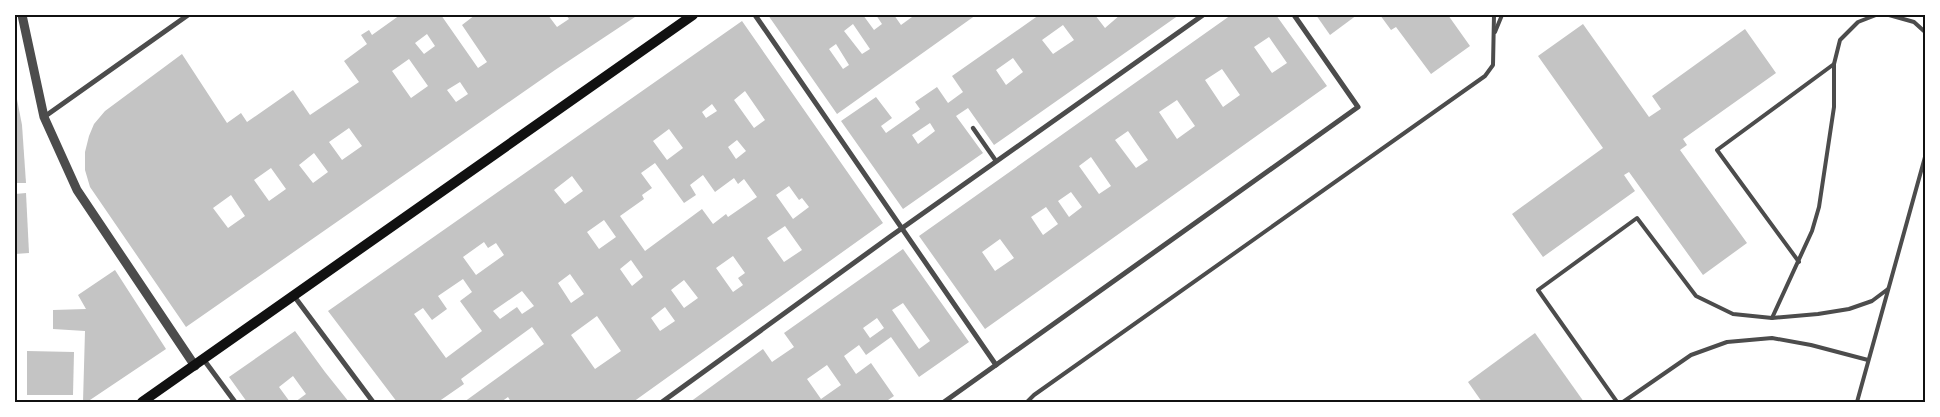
<svg xmlns="http://www.w3.org/2000/svg" width="1940" height="417" viewBox="0 0 1940 417" font-family="Montserrat,sans-serif">
<style>
.building{fill:#c4c4c4;fill-rule:evenodd}
.lines{fill:none;stroke-linecap:round;stroke-linejoin:round}
.service{stroke:#4c4c4c;stroke-width:4}
.pedestrian{stroke:#4c4c4c;stroke-width:4.5}
.minor{stroke:#4c4c4c;stroke-width:5}
.tertiary{stroke:#4c4c4c;stroke-width:9}
.secondary{stroke:#111;stroke-width:10}
.neatline{fill:none;stroke:#111;stroke-width:2}
</style>
<rect width="100%" height="100%" fill="#fff"/>
<g class="building">
<path d="M400 15H441L478 68 487 62 462 25 475 15H548L557 27 569 19 566 15H638L555 70 186 327 90 187 85 170V152L89 136 94 124 105 111 182 54 227 123 241 113 247 122 293 90 310 115 359 82 344 61 367 44 361 35 369 30 372 35ZM427 34 435 46 424 54 415 43ZM409 59 428 86 411 98 392 71ZM460 82 468 94 456 102 447 90ZM349 128 362 146 342 160 329 142ZM314 153 328 172 313 183 299 165ZM271 168 286 189 269 201 254 180ZM231 195 245 216 228 228 213 208Z"/>
<path d="M768 15H863L874 30 882 24 876 15H894L901 25 912 17 910 15H931L933 17 936 15H976L837 114ZM853 24 870 49 862 54 844 31ZM836 44 849 65 843 69 829 49Z"/>
<path d="M1039 15H1095L1105 28 1120 15H1179L994 145 968 108 956 116 983 153 903 209 841 121 876 97 892 118 881 126 886 133 920 109 915 102 937 87 948 103 963 92 952 76ZM1063 25 1074 40 1053 54 1042 40ZM1013 58 1023 72 1006 85 996 70ZM930 123 935 131 918 144 912 135Z"/>
<path d="M1231 15H1276L1327 86 985 329 919 236ZM1269 37 1287 63 1272 73 1254 47ZM1222 69 1240 95 1223 107 1205 80ZM1177 100 1195 126 1177 139 1159 112ZM1128 131 1148 160 1136 168 1115 140ZM1091 157 1111 186 1099 194 1079 166ZM1071 192 1082 207 1069 217 1058 201ZM1046 207 1058 224 1043 235 1031 217ZM1000 239 1014 258 995 271 982 252Z"/>
<polygon points="1316,15 1357,15 1330,35"/>
<polygon points="1380,15 1448,15 1470,46 1431,74 1396,27 1391,30"/>
<path d="M742 21 883 223 633 402H511L508 397 501 402H464L544 344 532 327 461 379 464 384 438 402H397L328 311ZM745 91 765 120 754 128 734 100ZM712 104 717 111 706 118 702 112ZM669 129 683 148 667 160 653 141ZM737 140 746 151 736 159 728 147ZM655 163 684 203 696 195 690 185 703 175 715 192 734 178 738 184 744 179 757 197 728 217 726 214 713 224 702 209 645 251 620 216 644 199 642 195 652 188 641 173ZM572 176 583 191 565 204 554 190ZM789 186 799 200 802 198 809 207 793 219 776 195ZM604 220 616 237 599 249 587 232ZM785 226 802 250 784 262 767 238ZM484 242 488 248 496 243 504 255 476 275 463 257ZM733 256 745 273 738 278 743 285 733 292 716 268ZM631 260 643 277 632 286 620 269ZM570 274 584 294 571 303 558 283ZM463 279 472 292 460 301 482 331 446 358 414 314 423 308 432 320 447 309 438 296ZM684 280 698 298 684 308 671 290ZM522 291 534 306 522 314 517 307 500 319 493 311ZM665 307 675 321 660 331 651 318ZM597 316 621 351 595 369 571 335Z"/>
<polygon points="1583,24 1649,117 1661,109 1652,96 1745,29 1776,73 1683,139 1687,145 1680,150 1747,243 1703,275 1629,172 1624,175 1635,191 1543,257 1512,214 1603,148 1538,56"/>
<polygon points="15,89 22,125 26,183 15,183"/>
<polygon points="26,193 29,253 15,254 15,194"/>
<path d="M903 249 969 342 919 377 891 337 866 355 859 345 844 356 856 374 871 363 894 396 885 402H778L776 400 773 402H690L763 349 772 362 794 347 784 333ZM903 303 930 341 919 349 892 310ZM877 318 884 328 870 338 863 328ZM827 365 841 385 821 399 807 379Z"/>
<polygon points="115,270 166,349 87,402 83,402 85,331 53,329 53,310 86,309 78,295"/>
<polygon points="295,331 325,372 349,402 295,402 306,394 293,376 279,387 290,402 247,402 229,377"/>
<polygon points="1535,333 1584,402 1482,402 1468,382"/>
<polygon points="27,351 74,352 73,395 27,395"/>
</g>
<g class="lines">
<g class="service">
<polyline points="1889,15 1914,22 1925,32"/>
<polyline points="1495,32 1502,15"/>
<polyline points="1799,262 1717,150 1834,64"/>
<polyline points="1772,318 1812,231 1819,207 1834,107 1834,64 1840,40 1858,22 1876,15"/>
<polyline points="1027,402 1034,395 1485,76 1493,65 1494,15"/>
<polyline points="1617,402 1538,290 1637,218 1696,296 1733,314 1772,318 1818,314 1849,309 1872,301 1888,289"/>
<polyline points="1623,402 1691,355 1727,342 1772,338 1811,345 1868,360"/>
<polyline points="1857,402 1925,157"/>
</g>
<polyline class="pedestrian" points="973,128 996,161"/>
<g class="minor">
<polyline points="755,15 996,365"/>
<polyline points="44,117 188,15"/>
<polyline points="294,296 373,402"/>
<polyline points="204,360 235,402"/>
<polyline points="662,402 891,236 1203,15"/>
<polyline points="944,402 1358,107 1294,15"/>
</g>
<polyline class="tertiary" points="22,15 44,117 77,190 195,366"/>
<polyline class="secondary" points="142,402 693,15"/>
</g>
<rect width="1940" height="417" fill="none" stroke="#ffffff" stroke-width="32"/>
<rect x="16" y="16" width="1908" height="385" class="neatline"/>
</svg>
